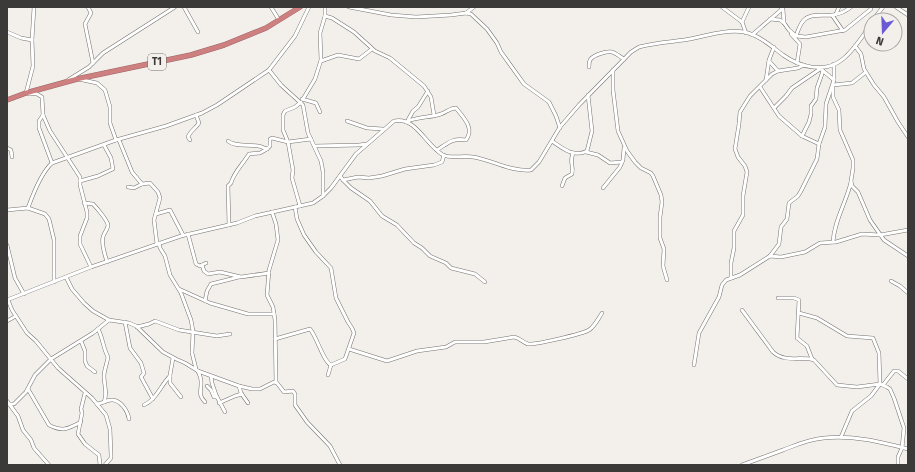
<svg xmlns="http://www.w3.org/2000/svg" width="915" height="472" viewBox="0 0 915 472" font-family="'Fira Sans',sans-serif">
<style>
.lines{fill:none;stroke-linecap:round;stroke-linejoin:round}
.minor-casing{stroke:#74726e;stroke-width:4}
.highway-casing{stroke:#9b6767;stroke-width:5.5}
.minor{stroke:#fff;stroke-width:3}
.highway{stroke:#ce7f80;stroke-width:4.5}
.labels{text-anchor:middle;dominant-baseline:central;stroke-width:4;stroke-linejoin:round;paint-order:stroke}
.shield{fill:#f3f0ec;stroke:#73716f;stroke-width:1}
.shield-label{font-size:10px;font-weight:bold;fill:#3c3a39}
</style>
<rect width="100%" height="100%" fill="#f3f0ec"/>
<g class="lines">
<g class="minor-casing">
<g id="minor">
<polyline points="34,7 32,40 33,66 26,93 37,94 42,97 43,115 50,131 80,177 80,185 87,212 87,218 80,236 80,244 91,267"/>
<polyline points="88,7 91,13 85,24 93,63"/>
<polyline points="184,7 198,32"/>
<polyline points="271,7 279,20"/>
<polyline points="349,7 391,15 416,17 451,15 466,13 471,14 487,29 497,43 501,52 524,84 549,102 556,116 560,128"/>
<polyline points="722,7 742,22 746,33"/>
<polyline points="896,7 908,15"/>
<polyline points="783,9 784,23"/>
<polyline points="466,13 474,7"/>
<polyline points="836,14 839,7"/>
<polyline points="832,15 843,31"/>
<polyline points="325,16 332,18 354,32 375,51 390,58 424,86 431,97 434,115"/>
<polyline points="770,19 780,20 784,23 789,30 796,36 806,37 845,30 871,9"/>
<polyline points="873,20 883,7"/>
<polyline points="742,22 749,7"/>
<polyline points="7,32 21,38 32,40"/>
<polyline points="791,34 800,44 797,63"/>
<polyline points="752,35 781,10 782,7"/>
<path d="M796 36C798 31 800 23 805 19 812 13 825 16 833 15 840 14 846 11 851 7"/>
<polyline points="855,46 861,54 864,69 874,85 884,97 898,122 908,137"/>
<polyline points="321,61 338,55 359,59 372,49"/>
<polyline points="769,61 778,71"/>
<path d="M589 67C589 65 589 62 590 60 593 55 606 51 612 52 616 53 620 57 624 59"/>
<polyline points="269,70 281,85 303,105 308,133 321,161 323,172 323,196"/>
<polyline points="613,70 613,90 618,131 627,151 635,162 641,168 651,173 653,176 661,195 662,202 660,217 660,238 664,249 663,266 667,280"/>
<polyline points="822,70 834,80"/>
<polyline points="78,79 97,83 105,90 110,107 110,123 116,140"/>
<polyline points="68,80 89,67 103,53 114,46 175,7"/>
<polyline points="766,80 769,60 774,47"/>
<polyline points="833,85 852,83 866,72"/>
<polyline points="760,87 779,116 802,136 819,144"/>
<polyline points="833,87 833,97 839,110 840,130 853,160 853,168 851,181 852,186 858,192 870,220 884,240 908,256"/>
<polyline points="302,99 316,103 320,112"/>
<polyline points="303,99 315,79 321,60 320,33 325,16 325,7"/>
<polyline points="774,108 786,96 792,88 820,69"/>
<polyline points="43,115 39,121 39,128 52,163"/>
<polyline points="408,120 413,111 418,107 428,91"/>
<polyline points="347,121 367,128 383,129"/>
<path d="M406 122C417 116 430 118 441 114 447 112 450 108 456 108 463 117 475 128 466 140 452 138 448 143 437 150"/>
<polyline points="802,136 809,122 811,114 811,106 816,99 817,88 823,71"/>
<polyline points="119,140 132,172 142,184 150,183 158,192 160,198 154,220 157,244"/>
<path d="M190 140 188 137C190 131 196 128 199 123L196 115"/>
<path d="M228 141C235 147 248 144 258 146 261 146 264 148 267 149L270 146V139L272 138 288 142 311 139"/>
<path d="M552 141C562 148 574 158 587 151L592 131 588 95"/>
<polyline points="315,146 359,145 367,144"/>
<polyline points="7,148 11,150 12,157"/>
<polyline points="586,152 598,155 610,163 622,162"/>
<polyline points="340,176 343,180 351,188 370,201 382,216 397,225 414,243 422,248 430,256 446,263 451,268 475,274 485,282"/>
<polyline points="343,180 358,177 369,178 382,176 405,169 434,165 442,162 444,155"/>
<polyline points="80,181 98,176 113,169 111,158 104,145"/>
<path d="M562 186 565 178 572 174C574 164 569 164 573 153"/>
<polyline points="128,187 134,188 142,184"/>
<polyline points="603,188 620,167 623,160 624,148"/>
<path d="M84 203 93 204C97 208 107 220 108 225 108 229 104 233 103 237 101 245 105 254 107 262"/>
<polyline points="300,206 292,178 293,170 288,142 283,130 283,115 285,111 295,107 301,102"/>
<polyline points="295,207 297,219 304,235 316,252 331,268 336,298 348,322 352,328 354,333 345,359 331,365 328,375"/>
<path d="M28 208C33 194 41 173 52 163L116 140 166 126 202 113 217 105 269 70 295 36 309 7"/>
<polyline points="7,210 28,208 45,214 49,219 54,240 54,282"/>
<polyline points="272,212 276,224 278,240 269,270 267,295 273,307 275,320 276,382"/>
<polyline points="156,214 170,210 183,235"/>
<path d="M229 225 228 186 231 183C234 172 243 164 249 154L260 153 267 149"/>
<polyline points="188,234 196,264 200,266 206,263"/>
<path d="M833 242C834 221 846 203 851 182"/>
<polyline points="159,243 160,248 165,256 170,275 181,293 191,320 193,331 192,353 196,369"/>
<polyline points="7,245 15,278 24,294"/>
<polyline points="770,256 779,244 781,227 787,219 789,203 798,196 801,191 817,159 819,144 825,127 826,104 834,80 834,64"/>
<polyline points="202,265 204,271 208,274 220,272 241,277 269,273"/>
<polyline points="66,277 72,289 84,303 93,311 109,320 129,323 136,326 163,352 176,359 185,363 198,371 239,386 252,389 260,389 274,382 277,383 284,392 293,391 295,394 295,405 300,412 307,422 330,446 340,465"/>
<polyline points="731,278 731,263 734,248 734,231 743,215 743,196 747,172 745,166 738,157 735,149 739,124 740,112 750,96 772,74 778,71 798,68 804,65"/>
<polyline points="891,281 900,286 908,293"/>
<polyline points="179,289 210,303 248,314 274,314"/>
<polyline points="778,298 794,298 799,300 797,338 807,346 812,359"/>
<path d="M7 300 91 267 181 236 237 223 255 216 313 203 323 196 331 188 356 154 394 121C416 116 426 146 443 155 451 159 464 155 473 157 492 160 511 172 531 170L539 162 560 127 579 105 631 52 639 47C653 43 669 42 684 40 703 37 724 29 744 32 759 35 771 46 783 55 800 67 825 74 843 59 854 50 863 36 871 24"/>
<polyline points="8,300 12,310 27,333 36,341 58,368 92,398 106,415 110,429 111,455 111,458 105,465"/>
<polyline points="205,301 207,291 211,284 239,277"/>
<path d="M742 310 773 352C785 363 801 356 814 360L837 385 857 387 880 384 887 387 890 389 894 398 904 428 902 448 898 457V465"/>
<polyline points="799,313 817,318 847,336 873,338 879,353 880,384 871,396 852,411 841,437"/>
<polyline points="7,321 16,316"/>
<polyline points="125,322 130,348 141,363 144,373 141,377 153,399"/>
<polyline points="137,327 149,324 155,321 179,330 217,336 230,334"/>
<path d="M98 329C103 338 103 348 108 357 107 364 104 370 104 376 104 386 108 393 104 402"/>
<path d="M275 339 310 329C317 337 323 361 331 365"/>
<polyline points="81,341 85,351 85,361 87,366 95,372"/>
<path d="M349 349 387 361 417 351 446 347 455 342H484L514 337C520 338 522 342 528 344 534 345 583 334 589 330 595 326 598 319 602 313"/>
<polyline points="173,358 170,375 170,383 181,397"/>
<polyline points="694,365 699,333 719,297 722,285 726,280 740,275 770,256 781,257 805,252 820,243 836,242 862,234 880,235 908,230"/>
<path d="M198 371C199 374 201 377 201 381 202 390 197 394 205 402"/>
<polyline points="211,376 212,383 216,395 225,412"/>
<polyline points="883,385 894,371 898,371 908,379"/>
<polyline points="207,386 211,390 214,397 217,397"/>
<polyline points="239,386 241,393 248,403"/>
<path d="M28 389 49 425C62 432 68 429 81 422"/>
<polyline points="85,393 81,409 82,413 78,434 85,444 99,455 100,465"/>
<polyline points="7,401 18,416 23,430 31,440 34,448 49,465"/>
<polyline points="219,403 235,396 242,394"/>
<polyline points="9,404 14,404 26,392 35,375 51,359 93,333 109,320"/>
<path d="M97 404C102 404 107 399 113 400 121 401 128 411 129 419"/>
<path d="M144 405C156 400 161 385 170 376"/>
<path d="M742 465C756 460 769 455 783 450 796 445 809 439 824 438 853 435 880 442 908 449"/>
</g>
</g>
<g class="highway-casing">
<polyline id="highway" points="7,100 26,93 77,79 191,55 224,45 266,28 300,7"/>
</g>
<use href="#minor" class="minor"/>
<use href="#highway" class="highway"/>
</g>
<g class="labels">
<rect class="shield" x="148" y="54" width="18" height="16" rx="3"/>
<g class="shield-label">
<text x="157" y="62">T1</text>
</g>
</g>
<rect width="915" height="472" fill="none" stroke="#3c3a39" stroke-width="16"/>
<g transform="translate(883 32) rotate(199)"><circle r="19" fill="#f3f0ec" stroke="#aaa7a4"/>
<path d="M0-3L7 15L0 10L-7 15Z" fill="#6a5bd4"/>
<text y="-6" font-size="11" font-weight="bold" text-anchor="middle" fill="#3c3a39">N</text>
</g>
</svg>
